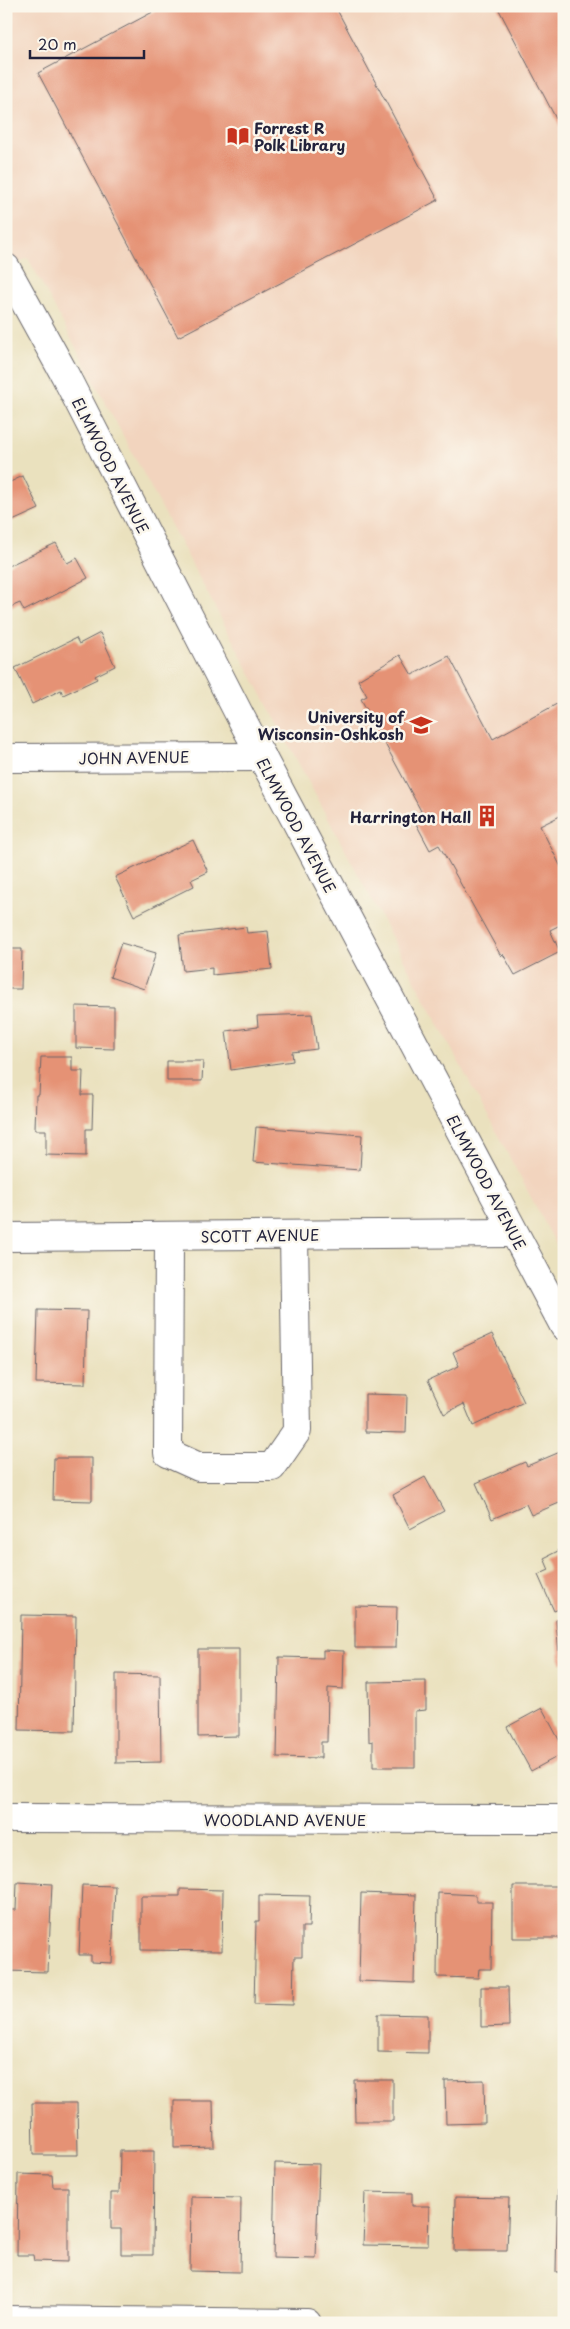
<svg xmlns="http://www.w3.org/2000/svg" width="570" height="2329" viewBox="0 0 570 2329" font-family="'Playpen Sans',sans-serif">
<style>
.built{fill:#f2d4be}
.building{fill:#e59274}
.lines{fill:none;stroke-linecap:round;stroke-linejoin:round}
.minor-casing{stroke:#686569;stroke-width:30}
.minor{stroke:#fff;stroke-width:28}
.labels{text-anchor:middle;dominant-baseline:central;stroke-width:5;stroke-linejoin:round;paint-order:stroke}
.poi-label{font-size:15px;font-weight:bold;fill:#22223b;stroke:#fbf7ec;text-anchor:end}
.street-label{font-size:15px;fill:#22223b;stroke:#fbf7ec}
</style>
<rect width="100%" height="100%" fill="#fbf7ec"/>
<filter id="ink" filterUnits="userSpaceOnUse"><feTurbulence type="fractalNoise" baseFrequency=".02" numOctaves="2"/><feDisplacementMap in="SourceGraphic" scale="10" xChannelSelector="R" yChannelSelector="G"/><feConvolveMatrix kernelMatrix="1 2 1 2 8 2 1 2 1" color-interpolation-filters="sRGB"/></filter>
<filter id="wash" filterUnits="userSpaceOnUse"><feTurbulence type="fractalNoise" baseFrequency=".0096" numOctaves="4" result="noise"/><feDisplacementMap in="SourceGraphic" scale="20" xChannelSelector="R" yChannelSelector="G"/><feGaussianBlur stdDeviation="1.12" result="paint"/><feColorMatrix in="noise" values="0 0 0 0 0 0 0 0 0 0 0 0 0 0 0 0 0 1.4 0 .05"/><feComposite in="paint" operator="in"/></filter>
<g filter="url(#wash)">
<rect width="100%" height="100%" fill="#eae1be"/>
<polygon class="built" points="6,6 564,6 564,1259 28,258 6,269"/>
<g id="blocks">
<g class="building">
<polygon points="164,6 335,6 438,200 178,337 38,73"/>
<polygon points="497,6 564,6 564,134"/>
<polygon points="23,476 39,509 6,524 6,480 8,483"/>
<polygon points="56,543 67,563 77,558 88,578 24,611 20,603 6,609 6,567"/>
<polygon points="100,633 115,666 95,676 97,679 63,695 61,690 32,704 15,668 76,638 79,644"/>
<polygon points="400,655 412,675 449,656 493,739 564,700 564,814 540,826 564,873 564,923 550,930 560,952 515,975 503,954 501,956 439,845 430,850 413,818 421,811 361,699 367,696 358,680"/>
<polygon points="193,840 208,872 191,880 194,886 134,916 115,877"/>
<polygon points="246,927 247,933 268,931 272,969 212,975 212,968 183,971 179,935"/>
<polygon points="121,943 156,953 144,989 110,977"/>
<polygon points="6,949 22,949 21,989 6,989"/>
<polygon points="76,1006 114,1007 114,1049 76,1048"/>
<polygon points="312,1014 317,1049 292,1052 293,1061 231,1070 226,1031 258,1027 257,1016"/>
<polygon points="41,1057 72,1057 72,1071 83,1071 82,1095 93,1095 92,1129 86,1129 86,1156 46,1155 46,1130 35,1130 36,1095 39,1095"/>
<polygon points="167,1061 203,1061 202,1081 167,1081"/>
<polygon points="256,1127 362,1135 360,1170 253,1162"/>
<polygon points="38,1310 87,1311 85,1384 36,1383"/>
<polygon points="492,1334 524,1402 473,1426 464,1404 444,1414 428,1380 459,1366 453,1352"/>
<polygon points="365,1394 407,1395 406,1433 365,1432"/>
<polygon points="560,1452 564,1462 564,1501 531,1515 526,1504 492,1519 476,1483 525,1462 527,1466"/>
<polygon points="54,1458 92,1458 92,1501 53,1500"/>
<polygon points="425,1477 444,1511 410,1529 393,1495"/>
<polygon points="564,1548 564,1607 554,1611 538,1575 549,1570 544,1558"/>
<polygon points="355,1606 397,1607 396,1648 355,1648"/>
<polygon points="21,1615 76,1616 74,1731 19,1730"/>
<polygon points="564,1619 564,1663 560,1663 556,1620"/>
<polygon points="198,1649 239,1649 239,1736 198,1737"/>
<polygon points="323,1650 344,1651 343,1689 328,1688 327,1742 321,1742 321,1758 277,1757 279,1657 323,1658"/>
<polygon points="116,1674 160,1675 161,1762 116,1763"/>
<polygon points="426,1681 426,1710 415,1711 415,1767 373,1767 373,1741 369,1742 368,1682"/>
<polygon points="542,1708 564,1749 564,1753 531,1771 507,1727"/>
<polygon points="17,1882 52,1884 48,1972 6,1971 7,1910 16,1910"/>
<polygon points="82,1885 115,1886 112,1963 91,1962 91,1955 79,1955"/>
<polygon points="513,1886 561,1886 562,1938 513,1938"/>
<polygon points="180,1889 223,1890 222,1951 141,1950 141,1896 180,1896"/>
<polygon points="361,1893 416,1895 414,1983 359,1981"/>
<polygon points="438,1893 476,1895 476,1902 492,1902 491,1969 479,1969 478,1978 437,1977"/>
<polygon points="259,1895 310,1896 309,1927 302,1927 302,1957 294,1957 293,2005 254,2004 256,1921 259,1921"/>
<polygon points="481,1987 508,1987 509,2026 481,2027"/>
<polygon points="378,2014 428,2015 428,2053 378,2052"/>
<polygon points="354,2080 393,2080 393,2121 355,2121"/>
<polygon points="484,2080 485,2123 446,2124 445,2081"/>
<polygon points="174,2101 213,2101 214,2147 174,2148"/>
<polygon points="32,2103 77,2103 78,2155 33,2155"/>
<polygon points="120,2151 154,2151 153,2255 121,2255 121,2229 111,2229 111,2193 119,2193"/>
<polygon points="275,2163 319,2164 316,2259 273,2258"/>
<polygon points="558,2167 564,2167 564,2272 556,2272"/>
<polygon points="18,2174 52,2175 53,2187 68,2187 68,2262 34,2261 33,2255 17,2255"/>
<polygon points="365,2192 412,2193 412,2206 429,2206 428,2246 363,2245"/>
<polygon points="191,2197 241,2198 240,2272 190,2271"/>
<polygon points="455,2197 509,2198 507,2251 454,2251"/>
</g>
</g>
</g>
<g filter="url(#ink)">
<use href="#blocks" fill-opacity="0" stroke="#686569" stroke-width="1"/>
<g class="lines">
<g class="minor-casing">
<g id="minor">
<polyline points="6,268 65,375 238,712 564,1326"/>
<polyline points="6,758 262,757"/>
<polyline points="169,1236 168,1453 199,1467 272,1467 297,1431 294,1235"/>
<polyline points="6,1237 513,1233"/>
<polyline points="6,1818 564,1819"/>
<polyline points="6,2320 307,2323"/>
</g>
</g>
<use href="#minor" class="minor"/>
</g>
</g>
<defs>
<g id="library-bare" transform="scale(1.725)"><path d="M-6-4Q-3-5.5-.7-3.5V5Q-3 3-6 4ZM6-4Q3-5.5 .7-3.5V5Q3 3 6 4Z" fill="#c8321e" stroke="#fbf7ec" stroke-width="2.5" paint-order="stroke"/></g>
<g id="university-bare" transform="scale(1.725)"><path d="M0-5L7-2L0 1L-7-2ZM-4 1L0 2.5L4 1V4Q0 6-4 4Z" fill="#c8321e" stroke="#fbf7ec" stroke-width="2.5" paint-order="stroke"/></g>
<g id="building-bare" transform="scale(1.725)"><path d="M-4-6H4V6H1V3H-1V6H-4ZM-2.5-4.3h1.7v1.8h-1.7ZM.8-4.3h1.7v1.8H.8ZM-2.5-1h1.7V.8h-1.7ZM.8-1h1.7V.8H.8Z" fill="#c8321e" stroke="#fbf7ec" stroke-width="2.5" paint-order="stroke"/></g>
</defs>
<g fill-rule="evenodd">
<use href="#library-bare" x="238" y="136"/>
<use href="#university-bare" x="421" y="725"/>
<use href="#building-bare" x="487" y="816"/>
</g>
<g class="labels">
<g class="poi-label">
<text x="254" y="127" text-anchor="start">Forrest R<tspan x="254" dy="17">Polk Library</tspan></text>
<text x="404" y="716">University of<tspan x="404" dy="17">Wisconsin-Oshkosh</tspan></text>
<text x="471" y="816">Harrington Hall</text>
</g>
<g class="street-label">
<text transform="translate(111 465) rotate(63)">ELMWOOD AVENUE</text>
<text transform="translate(134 757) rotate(-1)">JOHN AVENUE</text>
<text transform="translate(297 825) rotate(62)">ELMWOOD AVENUE</text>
<text transform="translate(487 1182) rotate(62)">ELMWOOD AVENUE</text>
<text transform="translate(260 1235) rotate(-1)">SCOTT AVENUE</text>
<text x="285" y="1819">WOODLAND AVENUE</text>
</g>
</g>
<rect width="570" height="2329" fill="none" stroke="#fbf7ec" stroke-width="25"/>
<path d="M30 50v8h114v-8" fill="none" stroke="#22223b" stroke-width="2.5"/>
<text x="38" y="50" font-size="15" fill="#22223b" stroke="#fbf7ec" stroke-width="4" paint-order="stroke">20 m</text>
</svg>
